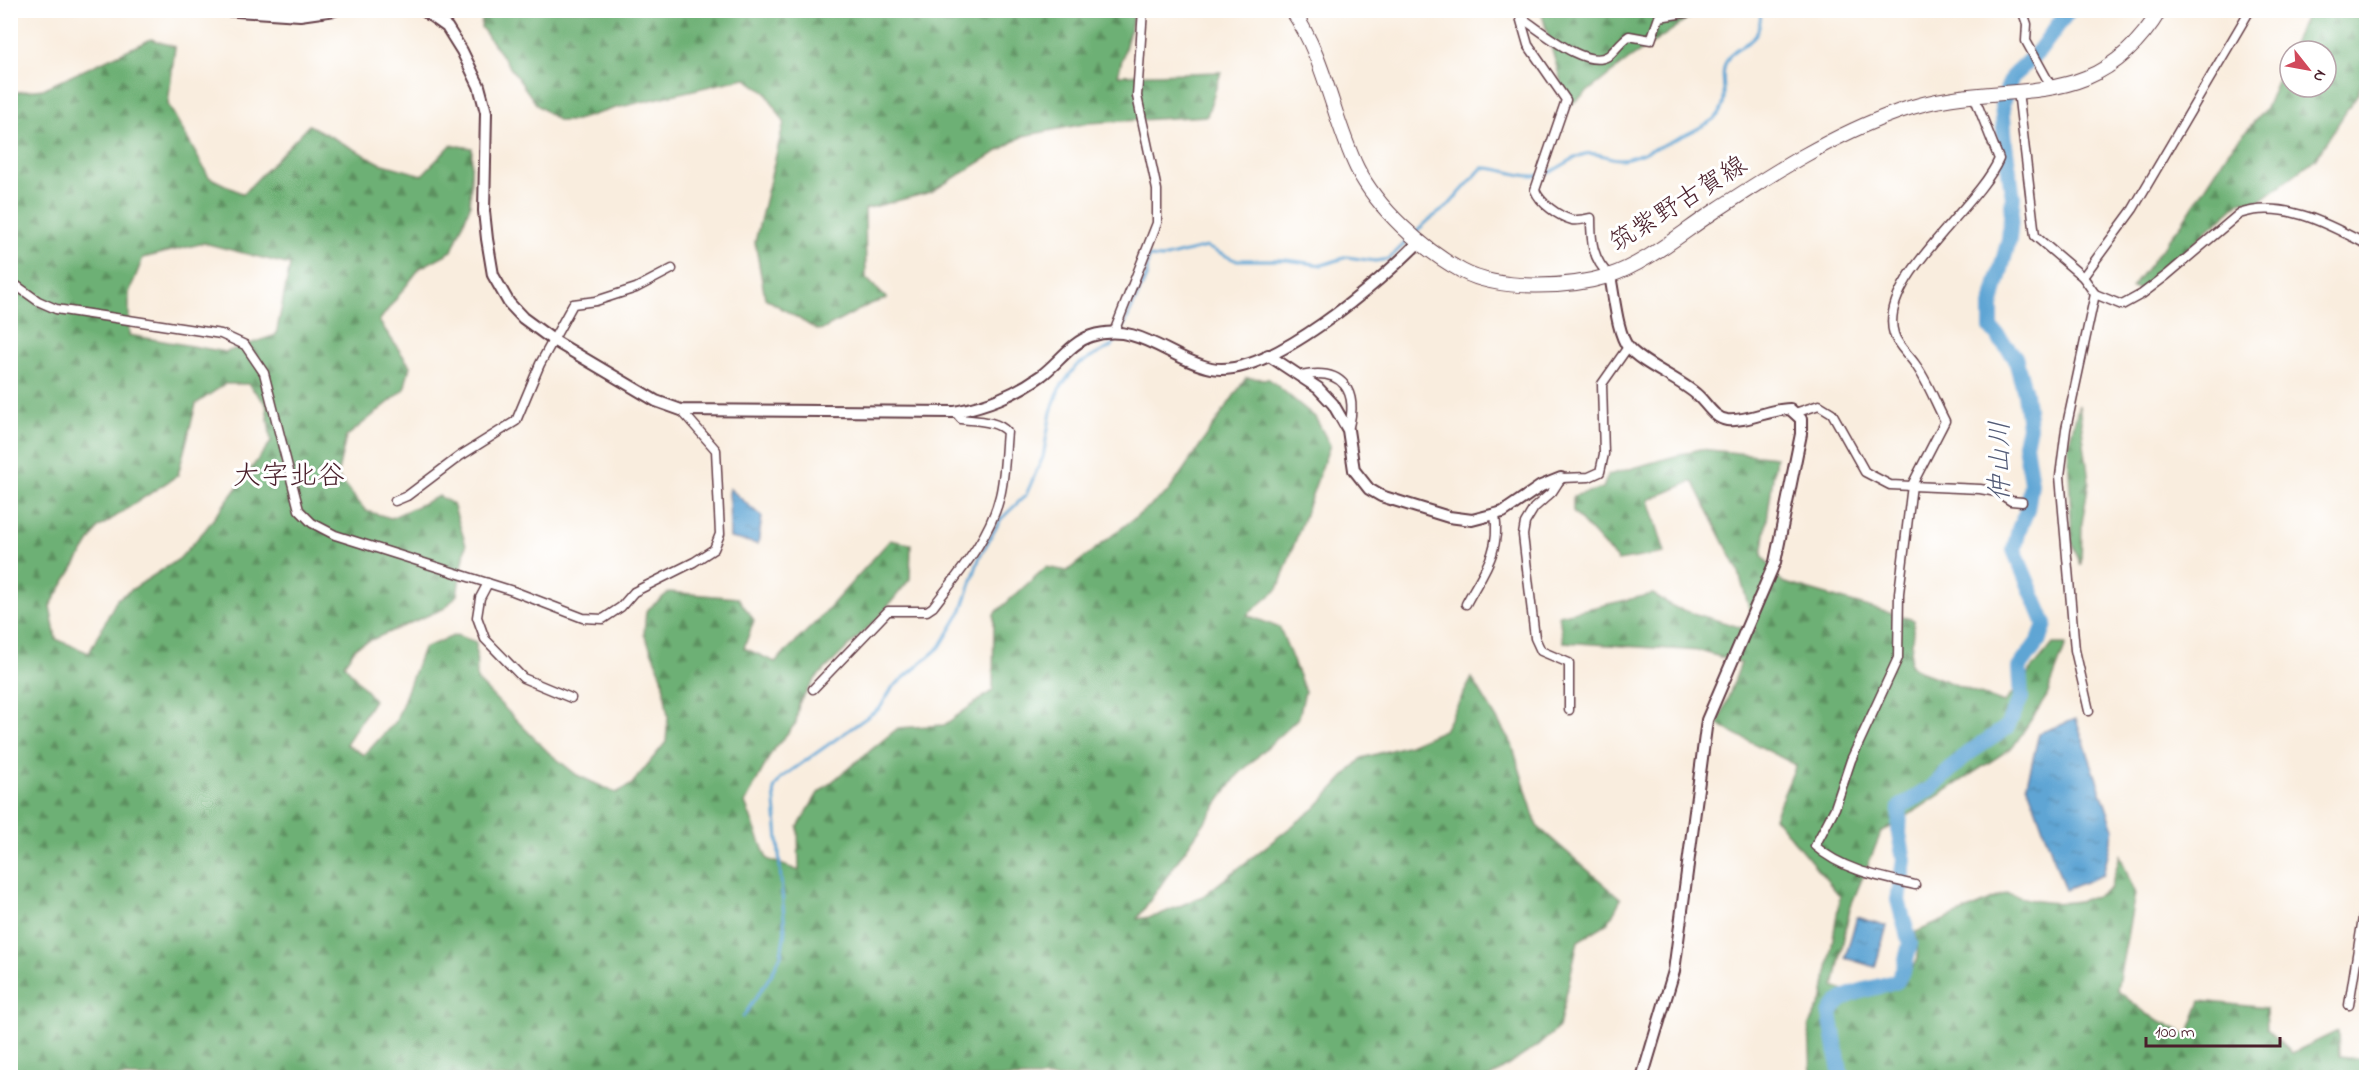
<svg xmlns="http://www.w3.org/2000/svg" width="2377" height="1088" viewBox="0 0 2377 1088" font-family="'Indie Flower','Klee One',sans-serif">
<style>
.forest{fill:url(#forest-firs);stroke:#5c6850;stroke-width:1.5;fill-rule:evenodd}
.water{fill:url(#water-ripples);stroke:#546280;stroke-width:1.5}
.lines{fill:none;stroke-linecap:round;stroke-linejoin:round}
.stream{stroke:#5ea5d4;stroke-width:3}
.river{stroke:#5ea5d4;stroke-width:16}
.minor-casing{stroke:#643e46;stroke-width:11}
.tertiary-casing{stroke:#643e46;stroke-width:14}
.primary-casing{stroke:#643e46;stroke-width:16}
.minor{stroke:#fff;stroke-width:8}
.tertiary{stroke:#fff;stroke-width:10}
.primary{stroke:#fff;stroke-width:14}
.labels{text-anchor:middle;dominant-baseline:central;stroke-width:6;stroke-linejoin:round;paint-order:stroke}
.street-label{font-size:26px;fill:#4a1f2b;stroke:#fff}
.water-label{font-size:27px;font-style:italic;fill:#535b77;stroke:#fff}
.quarter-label{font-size:28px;fill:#4a1f2b;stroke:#fff}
</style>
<defs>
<pattern id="forest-firs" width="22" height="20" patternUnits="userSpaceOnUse" patternTransform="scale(1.5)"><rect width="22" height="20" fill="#6db074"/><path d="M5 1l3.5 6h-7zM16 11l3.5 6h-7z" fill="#5c8f5f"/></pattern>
<pattern id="water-ripples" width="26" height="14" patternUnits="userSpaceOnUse" patternTransform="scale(1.5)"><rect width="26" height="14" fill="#5ea5d4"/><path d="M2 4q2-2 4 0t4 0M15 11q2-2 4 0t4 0" fill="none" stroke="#5086ac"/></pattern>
</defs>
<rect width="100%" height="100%" fill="#fff"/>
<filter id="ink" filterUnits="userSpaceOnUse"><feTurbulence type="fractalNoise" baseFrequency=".0167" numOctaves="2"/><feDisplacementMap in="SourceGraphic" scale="12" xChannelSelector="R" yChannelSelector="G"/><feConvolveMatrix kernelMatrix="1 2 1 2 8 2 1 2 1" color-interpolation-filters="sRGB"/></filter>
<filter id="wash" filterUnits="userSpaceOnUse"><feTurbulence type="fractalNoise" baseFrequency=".008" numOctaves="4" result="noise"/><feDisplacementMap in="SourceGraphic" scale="24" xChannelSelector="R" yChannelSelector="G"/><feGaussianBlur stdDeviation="1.35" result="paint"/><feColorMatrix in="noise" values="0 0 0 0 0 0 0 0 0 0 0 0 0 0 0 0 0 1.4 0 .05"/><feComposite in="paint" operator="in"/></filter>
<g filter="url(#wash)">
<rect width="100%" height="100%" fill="#f9edde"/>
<g class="forest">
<polygon points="483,10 1135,11 1118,75 1221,72 1207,116 1089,123 1023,136 931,192 865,209 866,278 887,299 870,304 824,329 817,330 765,298 755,242 784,122 766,93 745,78 616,108 573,121 559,121 537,105 481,27"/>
<polygon points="1541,11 1700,11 1628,60 1568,107"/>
<path d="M2309 11H2366V71L2357 95 2315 159 2260 201H2241L2140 290 2131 288 2182 223 2228 152 2266 108 2293 43ZM2290 51H2326V87H2290Z"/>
<path d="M151 39 175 47 168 104 209 177 243 194 309 125 380 163 422 175 451 145 472 148 470 206 452 251 420 268 379 321 410 366 404 390 346 437 337 476 366 511 391 518 439 496 453 504 466 545 457 595 445 608 357 646 344 664 374 700 346 744 364 755 396 721 423 648 456 635 476 642 477 680 548 752 577 775 616 793 631 785 666 742 668 717 662 676 644 634 646 611 669 592 738 598 754 620 744 648 775 662 819 619 890 540 911 544 910 579 879 617 816 678 799 703 796 723 772 752 745 803 767 859 799 871 798 827 818 793 898 728 944 725 993 690 994 614 1046 567 1067 571 1169 491 1246 378 1269 379 1315 417 1330 445 1278 589 1247 615 1280 628 1305 691 1299 717 1237 776 1137 919 1156 916 1203 896 1315 808 1362 758 1409 745 1444 730 1472 678 1512 744 1537 826 1621 899 1608 923 1578 941 1559 1027 1539 1045 1489 1078 11 1077 10 93 43 89ZM204 243 290 265 276 335 226 352 129 335V293L143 258ZM225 384H248L266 404 271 442 205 530 179 559 117 599 89 653 56 639 50 606 98 528 178 475 196 404Z"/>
<polygon points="2079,405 2089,481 2082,523 2081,566 2072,542 2068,446"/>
<path d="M1700 449 1776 457 1762 555 1782 582 1914 620 1910 664 1919 671 2004 703 2053 644H2066L2047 696 2013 747 1881 833 1850 908 1834 987 1857 994 1902 983 1918 959 1916 932 2007 893C2041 905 2078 908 2110 889L2120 855 2135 894 2117 990 2147 1014 2188 1035 2201 1001 2266 1008 2267 1029 2292 1053 2338 1031 2339 1056 2366 1059V1077H1811L1809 1025 1823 998 1840 896 1774 817 1796 765 1718 725 1741 663 1700 651 1563 642 1559 615 1653 594 1676 608 1756 632 1738 570 1693 481 1649 500 1665 553 1618 561 1573 512V496L1603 488 1608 475Z"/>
</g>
<g class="water">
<polygon points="729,488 762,517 758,544 730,538"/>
<polygon points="2076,719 2114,829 2103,875 2065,890 2027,784 2039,733"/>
<polygon points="1857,917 1887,926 1875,967 1845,958"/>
</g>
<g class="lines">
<g class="stream">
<path d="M1414 234 1430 219 1447 207 1482 168C1500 167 1517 177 1535 176 1554 175 1567 159 1585 154 1596 151 1608 159 1620 159 1634 160 1711 125 1718 115 1731 97 1718 78 1726 62 1738 36 1760 54 1761 10"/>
<polyline points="1122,330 1147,275 1148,257 1162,258 1206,247 1235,260 1287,260 1322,265 1347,257 1375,261 1389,259 1410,238"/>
<polyline points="743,1017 771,975 781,955 785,931 774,789 781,778 880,708 892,688 940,647 962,610 980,556 1001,519 1026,495 1033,479 1043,457 1051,412 1059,389 1077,365 1112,346 1118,336"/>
</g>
<path class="river" d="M1841 1078 1830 1014C1841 989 1875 990 1897 981L1904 968 1910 944 1898 900 1904 860 1899 834 1900 807 1931 788 1967 754 2006 728 2021 698 2019 668 2040 639 2045 624 2014 550 2019 529 2027 510 2031 483 2025 444 2029 427 2025 393 2015 357 1991 328V306L2009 239 2013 197 2005 145 2002 103 2012 77 2039 51 2069 10"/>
</g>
</g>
<g filter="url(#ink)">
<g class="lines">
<g class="minor-casing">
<g id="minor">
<path d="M1518 10 1528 45 1566 100 1535 190C1540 203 1558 216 1572 220 1577 221 1585 219 1591 218 1591 241 1592 259 1610 276"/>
<polyline points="2022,10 2027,24 2026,41 2052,88"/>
<path d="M1520 17C1540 29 1585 70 1608 56 1615 51 1620 42 1629 36L1651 40 1659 17 1704 10"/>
<path d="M2018 91 2035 236 2083 277 2095 294 2122 305 2142 294 2167 275 2239 214C2283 199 2328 224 2366 244"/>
<polyline points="2083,277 2133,209 2250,10"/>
<polyline points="10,281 38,301 56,309 221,334 245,345 264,373 299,510 312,523 335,535 513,591 583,618 603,619 621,607 634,592 694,562 714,549 720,534 716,450 681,410"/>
<polyline points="1114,332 1157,223 1157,190 1137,96 1143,10"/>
<path d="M1301 376C1343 367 1359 391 1348 430"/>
<polyline points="1795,413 1819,405 1832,413 1865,472 1890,485 1980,489 1997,492 2011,501 2022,502"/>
<polyline points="395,501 407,496 460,456 516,421 540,364 573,304 596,301 636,288 672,269"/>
<polyline points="488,583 480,598 477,617 485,639 523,678 571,698"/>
<path d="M1466 604C1483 572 1501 552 1495 515"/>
<path d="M813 689 888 611H927L933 607C958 574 990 538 1000 496 1005 476 1005 453 1007 432 997 420 975 421 961 419L955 412"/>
<polyline points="1569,710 1569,663 1541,651 1535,638 1523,535 1525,523 1534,508 1552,492 1561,478 1589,477 1600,472 1604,454 1602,384 1628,347"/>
<polyline points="2089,711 2075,650 2060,476 2066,429 2095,294"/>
<path d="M1915 885C1880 877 1842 870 1815 846L1835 808 1851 760 1898 658 1899 593 1912 485 1945 421C1935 402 1927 380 1915 364 1909 355 1897 345 1894 334 1877 280 1978 208 1999 159L1974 96"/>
<polyline points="2349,1005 2366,899"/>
</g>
</g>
<g class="tertiary-casing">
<g id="tertiary">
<polyline points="222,10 300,15 335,10"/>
<path d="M423 10 447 27 462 51 479 86 486 112 484 211 487 239 493 275 509 303 523 318 553 340 656 401 681 410 955 412C988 405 1014 395 1042 375 1058 363 1072 342 1091 336 1138 321 1169 359 1211 368 1268 380 1382 280 1420 241"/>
<path d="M1610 276C1614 294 1617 333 1628 347 1642 364 1678 378 1696 394 1706 402 1713 418 1727 420 1748 422 1769 409 1790 409L1801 419V434L1775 562 1707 720 1674 971 1642 1078"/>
<polyline points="1268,355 1318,388 1333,404 1348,430 1354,470 1369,489 1381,496 1449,517 1472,520 1503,512 1541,486 1561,478"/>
</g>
</g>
<g class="primary-casing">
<path id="primary" d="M1292 10C1325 58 1332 116 1357 168 1377 208 1423 250 1462 271 1499 291 1569 288 1608 276 1645 264 1679 235 1712 213 1771 174 1832 135 1900 111 2002 74 2092 123 2160 10"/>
</g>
<use href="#minor" class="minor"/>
<use href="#tertiary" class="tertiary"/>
<use href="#primary" class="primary"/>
</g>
</g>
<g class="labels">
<g class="street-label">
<text transform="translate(1679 205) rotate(-32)">筑紫野古賀線</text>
</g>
<g class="water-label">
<text transform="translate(2001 461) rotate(-90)">仲山川</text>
</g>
<g class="quarter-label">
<text x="289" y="477">大字北谷</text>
</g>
</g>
<rect width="2377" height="1088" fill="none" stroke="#fff" stroke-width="36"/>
<g transform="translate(2308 69) rotate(121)"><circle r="28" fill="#ffffff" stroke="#b7a5aa" stroke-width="1.5"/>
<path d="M0-4.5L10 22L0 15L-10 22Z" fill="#d1495b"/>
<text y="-9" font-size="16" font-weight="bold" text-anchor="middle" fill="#4a1f2b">N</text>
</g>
<path d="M2146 1037v9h134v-9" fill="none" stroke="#4a1f2b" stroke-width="3"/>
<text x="2155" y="1037" font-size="18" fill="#4a1f2b" stroke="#ffffff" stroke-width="4.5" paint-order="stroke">100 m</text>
</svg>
